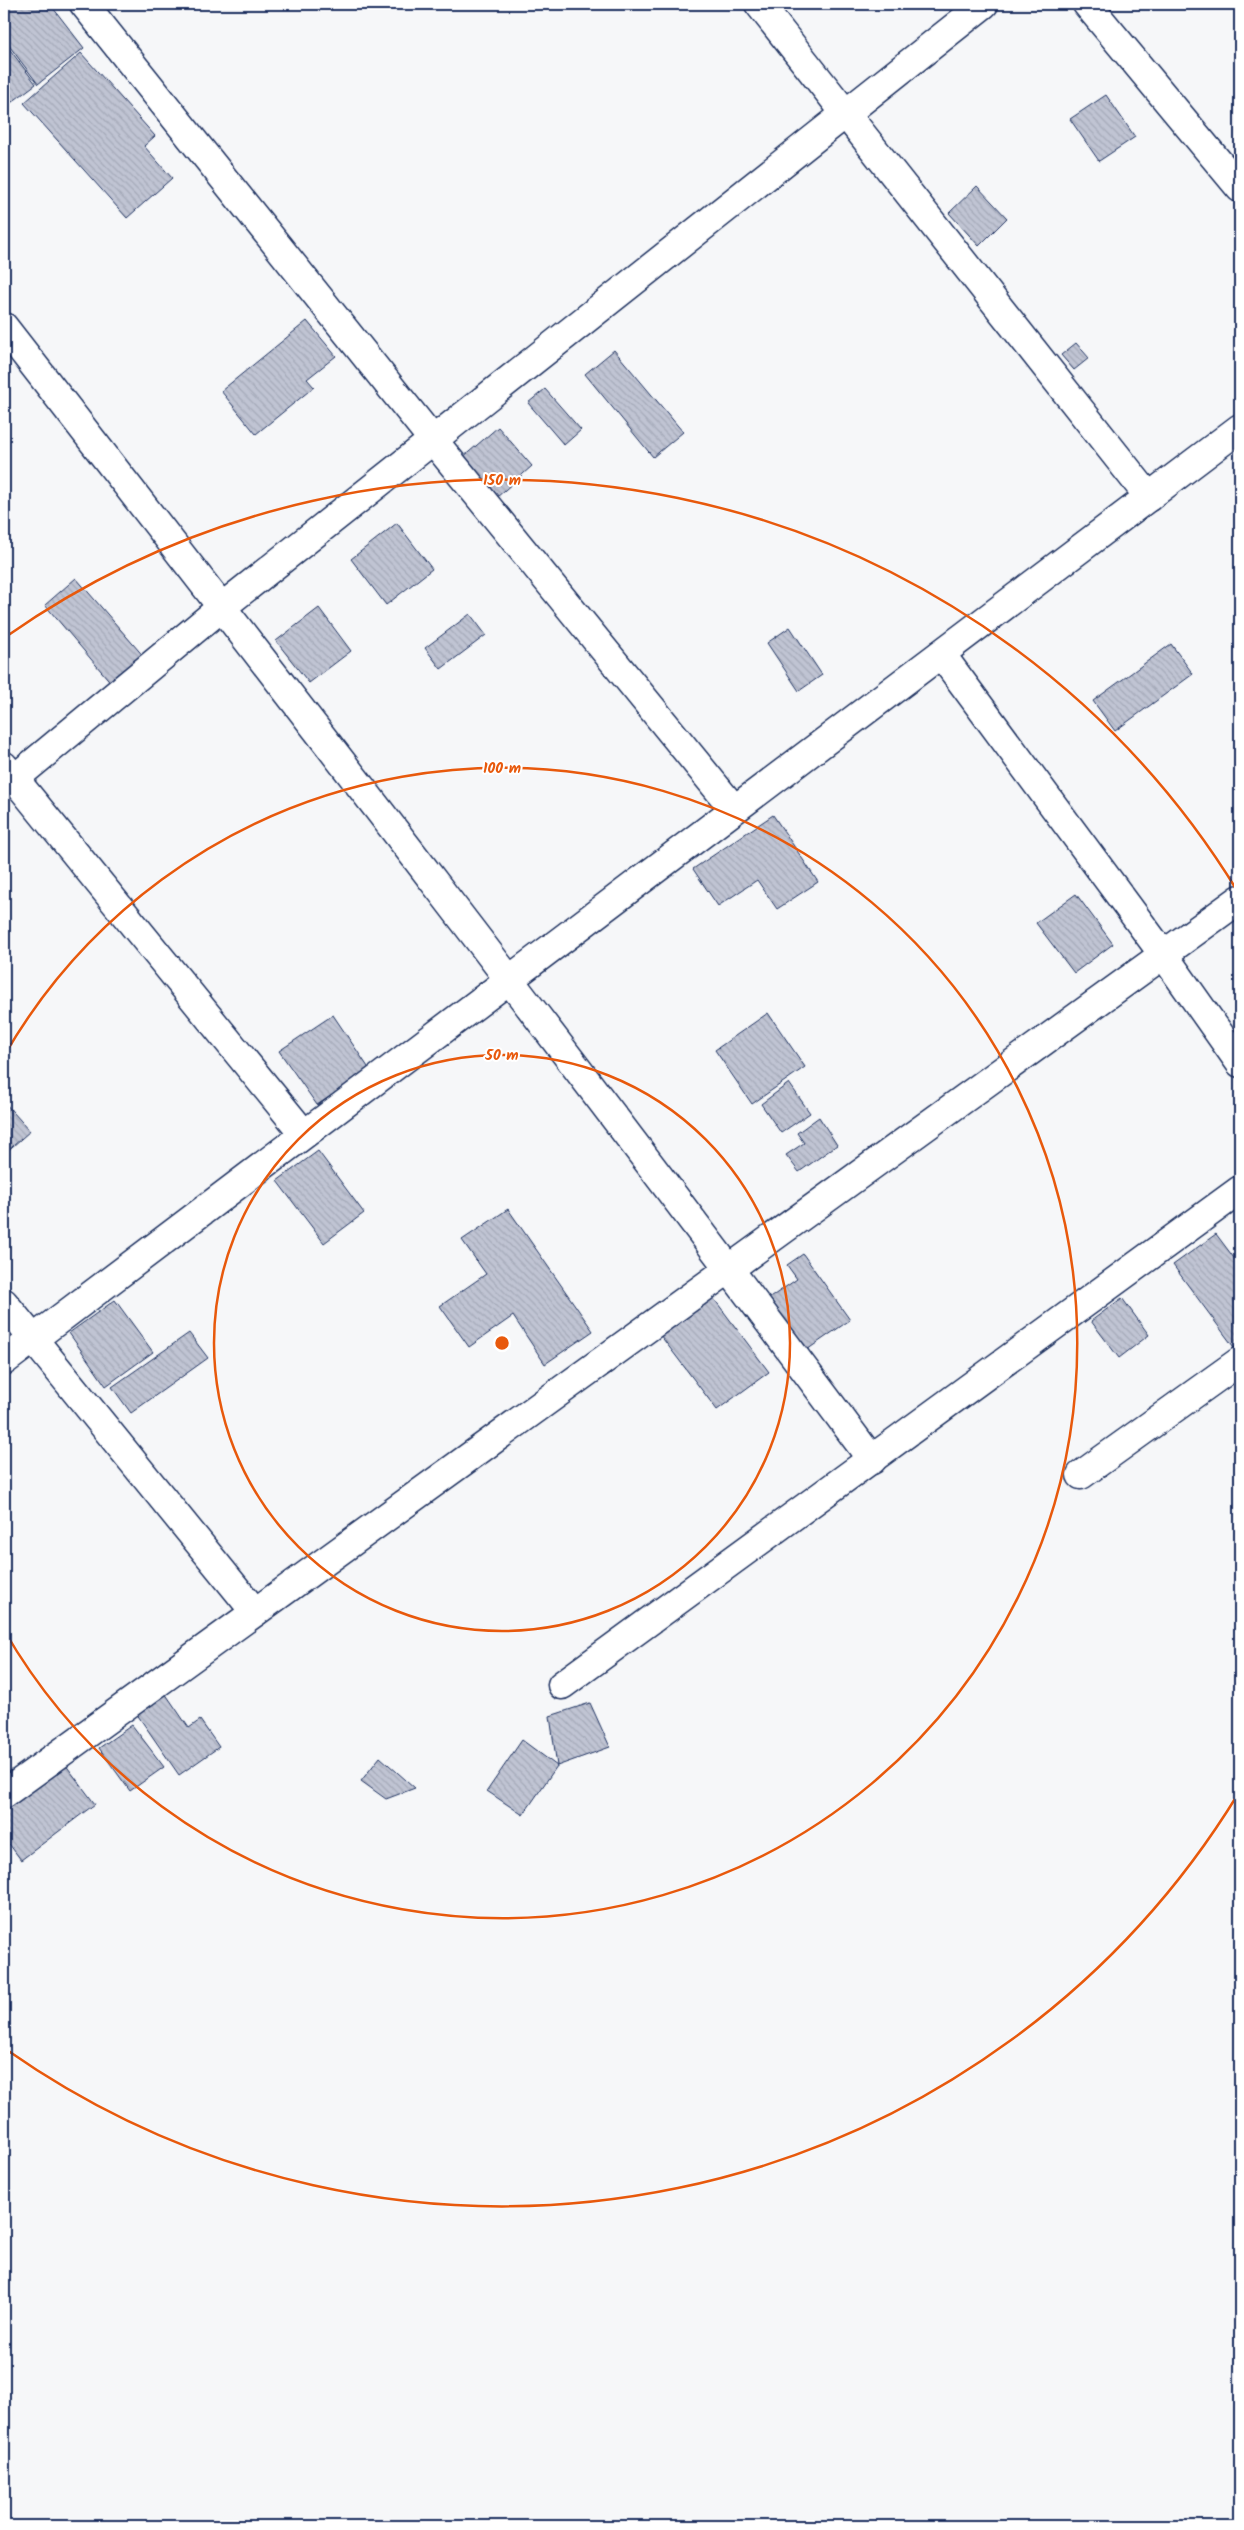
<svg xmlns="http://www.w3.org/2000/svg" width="1244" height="2530" viewBox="0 0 1244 2530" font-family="Kalam,sans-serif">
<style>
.building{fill:url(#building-back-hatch);stroke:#1b2f5e}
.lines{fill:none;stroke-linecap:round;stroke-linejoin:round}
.minor-casing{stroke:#1b2f5e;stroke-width:31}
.minor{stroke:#fff;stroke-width:28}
.ring{fill:none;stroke:#e8590c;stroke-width:2.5}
.centre{fill:#e8590c;stroke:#fff;stroke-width:2.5}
.ring-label{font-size:15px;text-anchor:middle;font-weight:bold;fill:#e8590c;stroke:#fff;stroke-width:4;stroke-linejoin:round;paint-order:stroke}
</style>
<defs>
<pattern id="building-back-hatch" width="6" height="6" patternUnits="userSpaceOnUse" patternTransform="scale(1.25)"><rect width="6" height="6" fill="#c0c4d3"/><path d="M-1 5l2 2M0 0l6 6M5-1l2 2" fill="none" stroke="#a4a9b8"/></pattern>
</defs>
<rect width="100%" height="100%" fill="#f6f7f9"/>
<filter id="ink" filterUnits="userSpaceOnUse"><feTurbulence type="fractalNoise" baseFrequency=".02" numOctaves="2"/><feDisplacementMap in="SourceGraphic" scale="10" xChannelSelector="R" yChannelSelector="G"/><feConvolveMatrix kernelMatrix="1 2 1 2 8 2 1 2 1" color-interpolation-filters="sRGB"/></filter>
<g filter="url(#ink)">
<g class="building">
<polygon points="6,4 50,4 84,48 38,84 4,39 4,6"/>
<polygon points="4,42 36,84 4,108"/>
<polygon points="81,53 155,136 144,146 172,178 127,218 24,103"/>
<polygon points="1106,95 1135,137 1099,161 1070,119"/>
<polygon points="977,186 1007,218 979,246 949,213"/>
<polygon points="307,321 336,356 307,379 314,387 256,434 221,391"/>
<polygon points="1076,343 1089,358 1074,370 1061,355"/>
<polygon points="614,350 683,432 653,457 585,374"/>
<polygon points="545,389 581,430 564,445 528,403"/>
<polygon points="498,427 532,466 496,498 462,458"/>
<polygon points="397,523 432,569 386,605 351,559"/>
<polygon points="76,578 145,658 113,685 45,605"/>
<polygon points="319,608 351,651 309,683 276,641"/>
<polygon points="470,614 486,635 441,669 425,648"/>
<polygon points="790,627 822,675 799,691 767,643"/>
<polygon points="1171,644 1193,674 1115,731 1093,701"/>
<polygon points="773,815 818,882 777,909 757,880 718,906 693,869"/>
<polygon points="1076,894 1113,944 1074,973 1036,923"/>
<polygon points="768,1013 805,1067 752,1104 715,1050"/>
<polygon points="333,1015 370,1070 317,1105 279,1051"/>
<polygon points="789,1083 810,1113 781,1133 761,1104"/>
<polygon points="4,1102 30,1131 4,1154"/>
<polygon points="819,1117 837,1145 799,1172 786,1155 804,1143 797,1133"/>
<polygon points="318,1151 364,1213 324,1243 277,1181"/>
<polygon points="508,1209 593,1331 545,1364 513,1316 469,1347 440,1306 486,1274 462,1240"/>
<polygon points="1216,1234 1240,1266 1239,1354 1173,1265"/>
<polygon points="803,1254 850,1320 801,1354 764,1302 797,1279 787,1265"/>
<polygon points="709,1292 769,1372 717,1410 657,1331"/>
<polygon points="1122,1298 1149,1335 1119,1358 1091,1321"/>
<polygon points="115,1300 153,1352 106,1386 69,1333"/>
<polygon points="189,1333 208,1358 131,1413 112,1387"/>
<polygon points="163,1690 189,1728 200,1720 219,1747 179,1775 134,1710"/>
<polygon points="590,1703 610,1747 557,1766 550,1716"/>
<polygon points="132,1725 164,1767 130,1791 99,1748"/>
<polygon points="522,1740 557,1766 523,1815 487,1791"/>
<polygon points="380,1757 415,1788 386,1799 361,1781"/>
<polygon points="62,1760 95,1804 21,1860 4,1837 4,1803"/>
</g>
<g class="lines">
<g class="minor-casing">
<g id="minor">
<polyline points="84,4 433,440 734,809"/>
<polyline points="759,4 1149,497"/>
<polyline points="1087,4 1240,188"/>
<path d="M4 327C296 702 588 1078 872 1460"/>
<polyline points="941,654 1163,954 1240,1063"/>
<polyline points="4,766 304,1134"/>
<polyline points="14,779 222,607 984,4"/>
<polyline points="4,1303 255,1612"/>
<polyline points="4,1361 1240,428"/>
<polyline points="1081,1475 1240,1361"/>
<polyline points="562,1685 1240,1190"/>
<polyline points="4,1794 1240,899"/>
</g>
</g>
<use href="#minor" class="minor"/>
</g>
</g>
<g class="ring">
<circle cx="502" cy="1343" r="288"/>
<path d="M4 1056A575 575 0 1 1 4 1630"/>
<path d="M1238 1794A863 863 0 0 1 7 2050M7 636A863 863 0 0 1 1238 892"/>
</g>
<circle cx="502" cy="1343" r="8" class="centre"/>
<g class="ring-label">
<text x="502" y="485">150 m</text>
<text x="502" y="773">100 m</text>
<text x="502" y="1060">50 m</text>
</g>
<rect width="1244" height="2530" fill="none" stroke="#fff" stroke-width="20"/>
<rect x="10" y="10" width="1224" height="2510" fill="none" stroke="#1b2f5e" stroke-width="2" filter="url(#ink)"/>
</svg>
